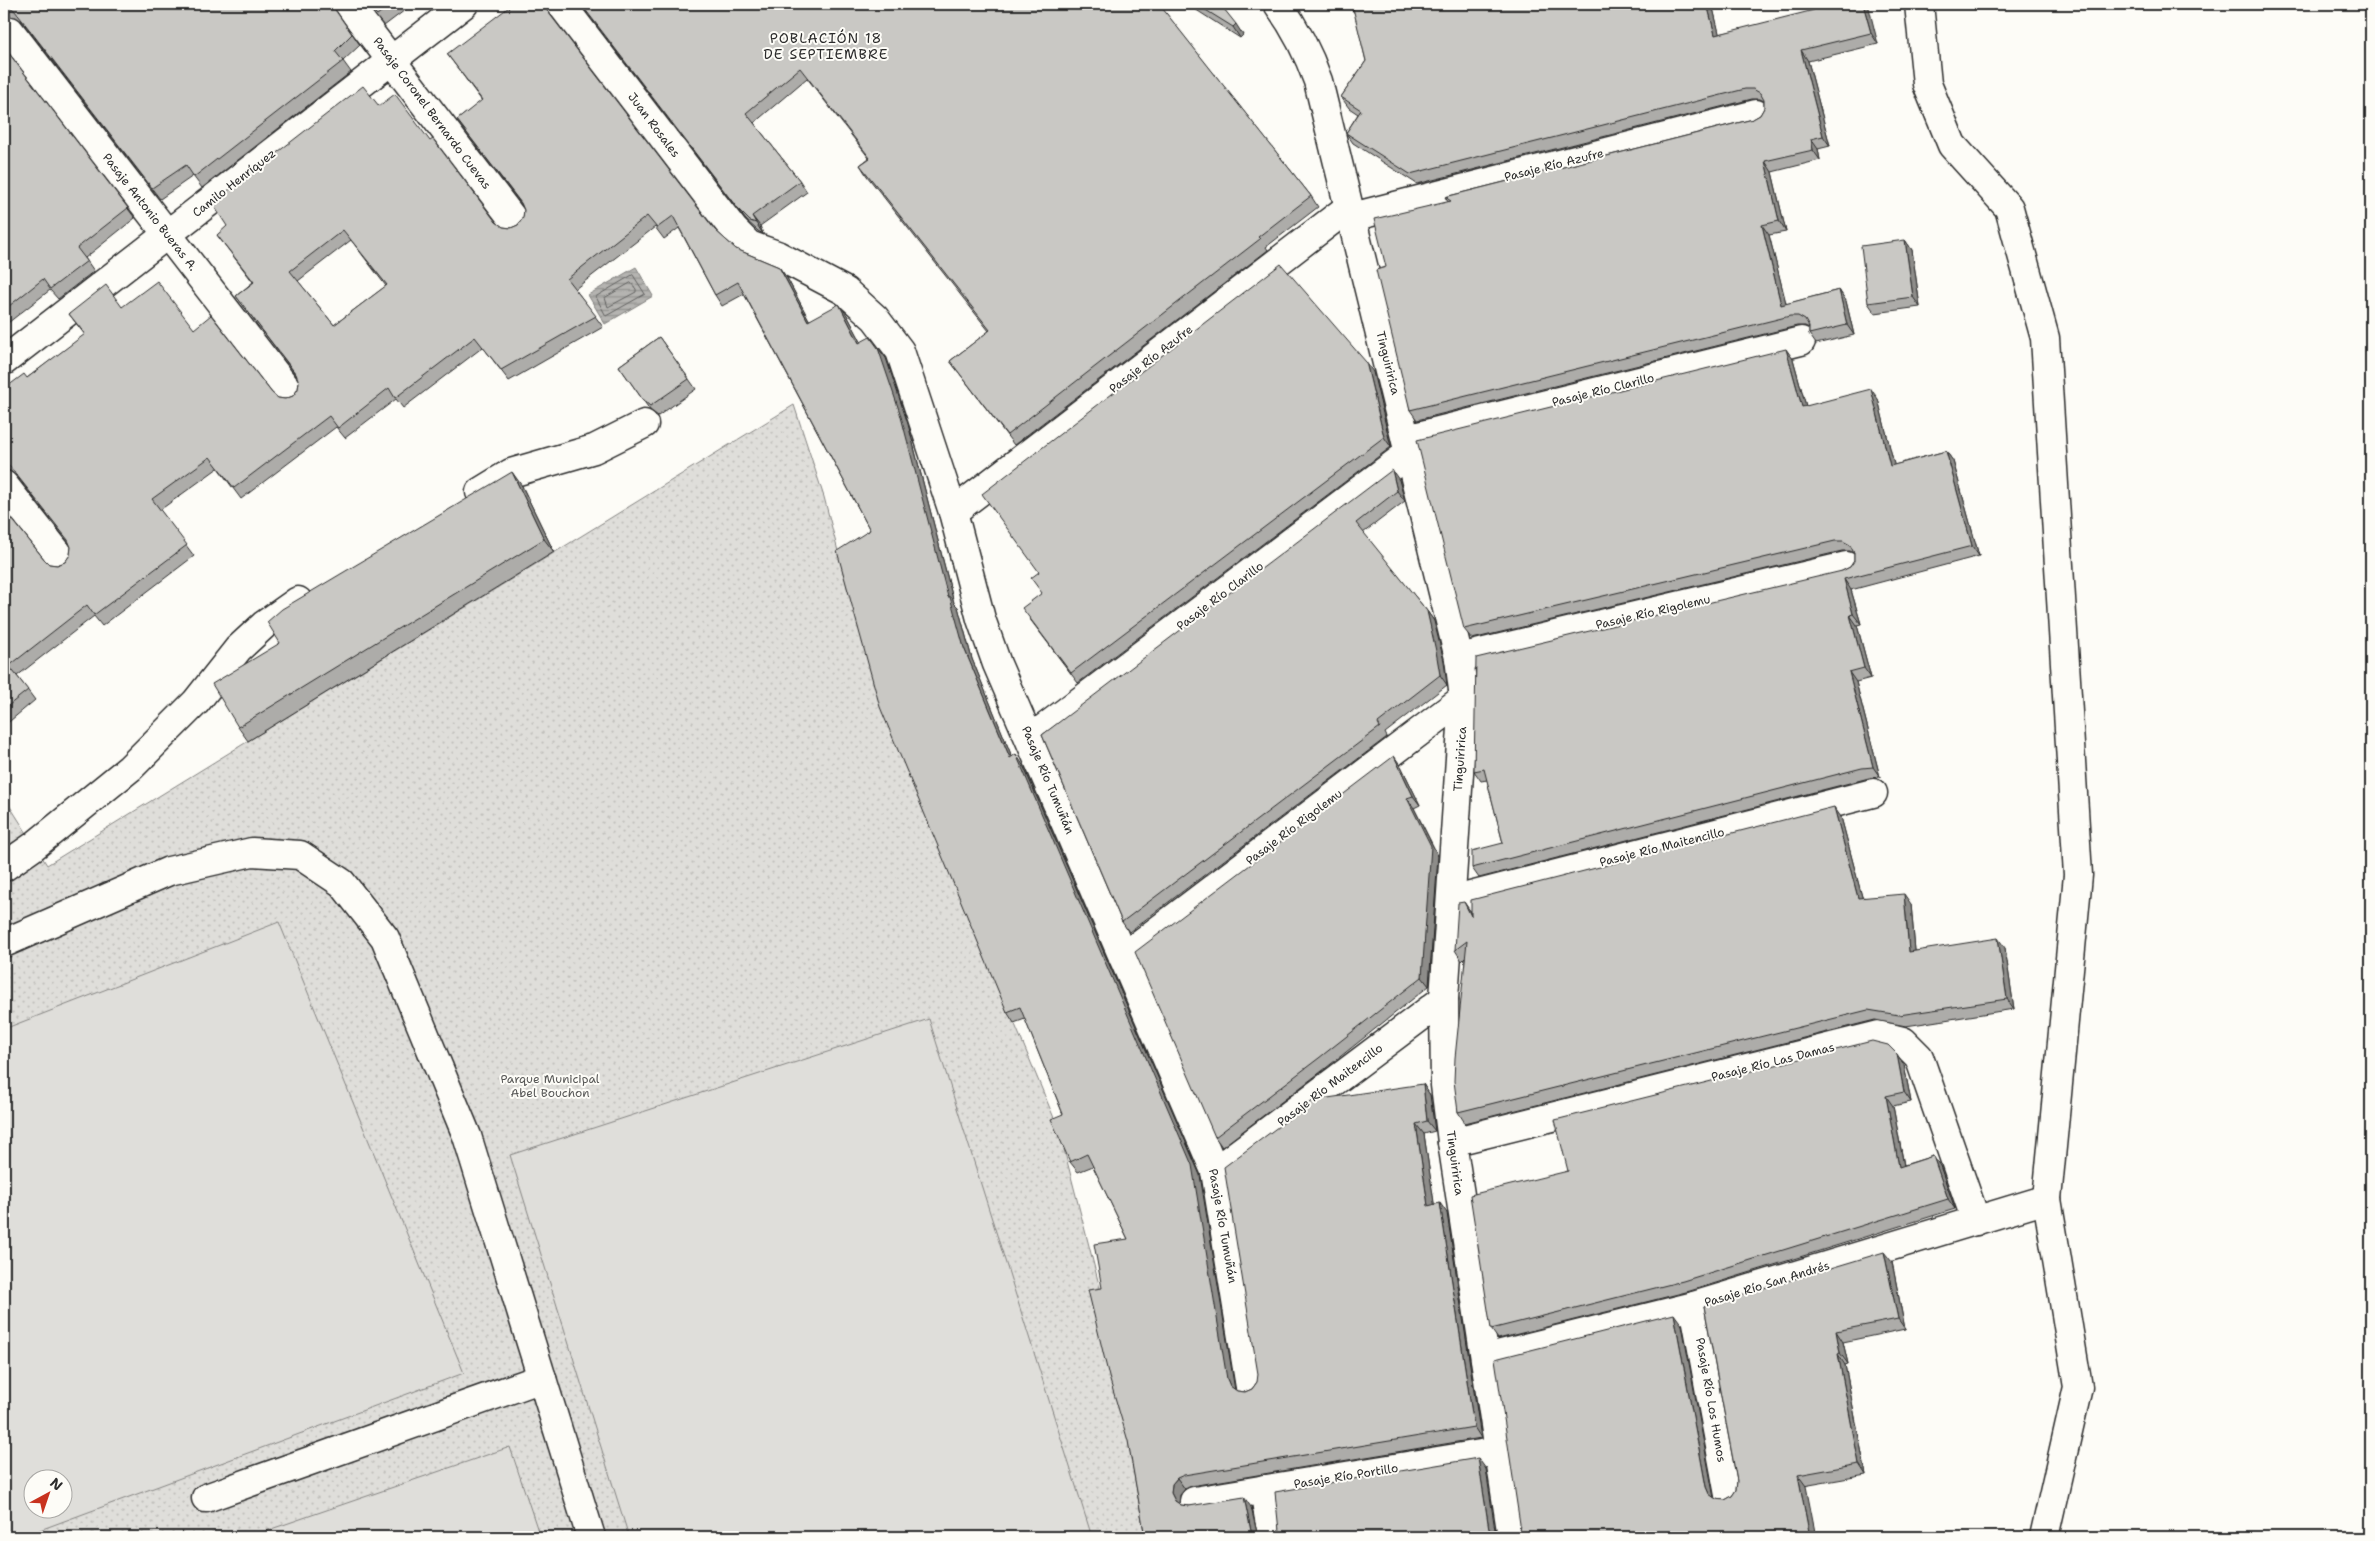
<svg xmlns="http://www.w3.org/2000/svg" width="2375" height="1541" viewBox="0 0 2375 1541" font-family="'Shantell Sans',sans-serif">
<style>
.grass{fill:url(#grass-dots);stroke:#858482;fill-rule:evenodd}
.pitch{fill:#dfdeda;stroke:#858482;fill-rule:evenodd}
.water{fill:url(#water-rules);stroke:#7e7d7b}
.lines{fill:none;stroke-linecap:round;stroke-linejoin:round}
.shore{stroke:#626261;stroke-width:1}
.minor-casing{stroke:#2b2b2b;stroke-width:31}
.minor{stroke:#fdfcf7;stroke-width:28}
.wall{fill:#adaca9;stroke:#2b2b2b;fill-rule:evenodd}
.shaded-wall{fill:#8d8c89;stroke:#2b2b2b}
.building{fill:#c9c8c4;stroke:#2b2b2b;fill-rule:evenodd}
.labels{text-anchor:middle;dominant-baseline:central;stroke-width:4;stroke-linejoin:round;paint-order:stroke}
.street-label{font-size:12px;fill:#2b2b2b;stroke:#fdfcf7}
.park-label{font-size:12px;fill:#585857;stroke:#fdfcf7}
.neighbourhood-label{font-size:14px;letter-spacing:1px;fill:#2b2b2b;stroke:#fdfcf7}
</style>
<defs>
<pattern id="grass-dots" width="8" height="8" patternUnits="userSpaceOnUse" patternTransform="scale(1.25)"><rect width="8" height="8" fill="#dfdeda"/><path d="M2 2h.1M6 6h.1" fill="none" stroke="#c0bfbb" stroke-width="1.8" stroke-linecap="round"/></pattern>
<pattern id="water-rules" width="6" height="5" patternUnits="userSpaceOnUse" patternTransform="scale(1.25)"><rect width="6" height="5" fill="#b5b4b1"/><path d="M0 2.5h6" fill="none" stroke="#939390"/></pattern>
</defs>
<rect width="100%" height="100%" fill="#fdfcf7"/>
<filter id="ink" filterUnits="userSpaceOnUse"><feTurbulence type="fractalNoise" baseFrequency=".02" numOctaves="2"/><feDisplacementMap in="SourceGraphic" scale="10" xChannelSelector="R" yChannelSelector="G"/><feConvolveMatrix kernelMatrix="1 2 1 2 8 2 1 2 1" color-interpolation-filters="sRGB"/></filter>
<g filter="url(#ink)">
<path class="grass" d="M794 405 824 497 848 590 1004 998 1059 1130 1103 1300 1119 1396 1150 1537H4V797L47 865ZM32 1478H62V1508H32Z"/>
<g class="pitch">
<path d="M279 922 464 1373 21 1537H4V1029ZM32 1478H62V1508H32Z"/>
<polygon points="929,1019 1092,1537 629,1537 510,1155"/>
<polygon points="510,1447 540,1537 248,1537"/>
</g>
<polygon class="water" points="636,267 653,296 605,324 588,295"/>
<g class="lines">
<g class="shore">
<polygon points="633,275 645,294 606,316 596,297"/>
<polygon points="631,283 636,289 636,292 608,307 605,298"/>
</g>
<g class="minor-casing">
<g id="minor">
<polyline points="348,4 516,223"/>
<polyline points="561,4 734,230 749,245 777,255 845,291 875,318 900,351 953,512 981,619 997,664 1215,1171 1250,1387"/>
<path d="M1278 4C1296 29 1308 52 1318 81L1459 658 1464 698 1444 999 1445 1085 1452 1142 1512 1537"/>
<polyline points="1919,4 1927,84 1952,145 2009,208 2045,338 2078,875 2047,1199 2078,1387 2044,1537"/>
<polyline points="10,31 291,394"/>
<polyline points="1352,217 1756,114"/>
<polyline points="4,361 464,4"/>
<polyline points="1406,439 1801,341"/>
<polyline points="4,485 63,560"/>
<polyline points="480,492 511,473 594,449 644,424"/>
<polyline points="953,512 1349,207"/>
<polyline points="1459,658 1846,566"/>
<polyline points="1030,739 1409,453"/>
<polyline points="4,867 34,846 130,768 196,702 238,649 264,625 298,601"/>
<polyline points="1451,901 1873,793"/>
<polyline points="4,943 169,871 252,852 300,855 342,883 385,938 467,1136 591,1537"/>
<polyline points="1123,957 1464,698"/>
<polyline points="1452,1142 1879,1035 1903,1041 1919,1057 1976,1221"/>
<polyline points="1215,1171 1444,999"/>
<polyline points="1694,1306 1729,1495"/>
<polyline points="1485,1358 1694,1306 2047,1199"/>
<polyline points="1264,1489 1272,1537"/>
<polyline points="206,1498 542,1378"/>
<polyline points="1194,1501 1499,1451"/>
</g>
</g>
<use href="#minor" class="minor"/>
</g>
<g class="wall">
<polygon points="4,4 333,6 360,45 343,61 351,72 202,188 193,176 160,199 22,21 16,17 8,16 4,17"/>
<polygon points="366,4 413,4 384,26"/>
<polygon points="580,4 1162,4 1160,6 1311,196 1318,207 1266,247 1268,250 1014,445 950,361 989,331 867,176 860,165 869,158 807,78 754,123 800,181 807,192 760,226 763,234 758,231 746,220"/>
<polygon points="1187,4 1220,4 1243,35 1240,38"/>
<polygon points="1348,4 1712,4 1719,34 1863,4 1878,44 1808,61 1830,146 1818,149 1820,160 1772,172 1786,232 1769,235 1786,304 1839,290 1846,301 1854,335 1816,344 1809,334 1809,328 1805,326 1797,326 1417,420 1410,410 1386,267 1448,202 1445,197 1753,119 1760,115 1764,108 1764,101 1760,99 1752,99 1417,184 1353,143 1346,133 1358,114 1349,108 1341,97 1366,61 1355,14"/>
<path d="M546 6 548 12 715 230 736 249 779 267 787 278 809 320 847 315 861 342 886 358 908 424 954 603 958 607 972 659 1012 757 1023 765 1200 1175 1235 1389 1237 1391 1245 1392 1252 1389 1257 1382 1423 1084 1430 1095 1435 1131 1424 1134 1434 1204 1447 1213 1481 1438 1191 1486 1185 1489 1180 1495 1179 1503 1181 1505 1189 1506 1251 1507 1258 1537H1145L1102 1288 1128 1239 1093 1166 1078 1172 1070 1162 1063 1114 1025 1019 1014 1023 1007 1012 870 530 744 294 722 306 715 295 679 228 664 239 655 227 575 289 603 327 509 381 483 347 403 408 396 399 345 438 336 427 241 499 218 468 160 510 194 556 102 626 94 616 17 676 35 700 4 726V509L44 559 49 564 57 565 65 562 70 555 71 547 69 543 16 475 10 471 4 470V389L27 378 85 335 69 314 122 307 194 329 278 398 285 399 293 396 298 389 299 382 297 376 236 296 253 282 217 235 379 106 430 141 496 222 503 227 511 228 518 225 523 218 524 210 522 205 457 120 482 101 447 54ZM351 240 386 286 334 325 298 281Z"/>
<polygon points="4,47 135,218 85,258 94,271 58,299 50,290 4,326"/>
<polygon points="1905,240 1912,250 1920,307 1875,313 1868,303"/>
<polygon points="659,337 696,389 658,416 650,410 619,366"/>
<polygon points="1793,359 1806,406 1878,399 1894,465 1946,451 1953,461 1979,556 1851,590 1861,624 1857,625 1871,678 1856,682 1880,777 1869,778 1479,878 1472,868 1503,843 1487,780 1481,781 1474,771 1842,571 1850,567 1854,561 1854,553 1850,551 1842,551 1472,639 1464,629"/>
<polygon points="1373,372 1391,447 1078,683 1029,618"/>
<polygon points="1399,480 1405,501 1363,533 1427,611 1434,621 1444,661 1447,685 1385,733 1387,737 1129,932 1122,922 1042,735"/>
<polygon points="522,486 554,552 248,741 238,727 280,643"/>
<polygon points="1401,766 1420,805 1414,808 1438,856 1429,986 1326,1068 1222,1147 1215,1137"/>
<polygon points="1841,817 1862,897 1911,904 1915,951 2005,948 2014,1009 1906,1026 1875,1020 1465,1123 1458,1112 1465,958 1462,961 1455,950 1471,911"/>
<polygon points="4,821 7,826 4,829"/>
<polygon points="1904,1065 1911,1102 1893,1106 1904,1165 1933,1156 1940,1166 1955,1209 1690,1291 1498,1339 1491,1329 1568,1171"/>
<polygon points="1892,1262 1905,1329 1843,1342 1848,1364 1845,1365 1866,1475 1515,1537 1682,1325 1714,1497 1716,1499 1725,1500 1732,1496 1736,1490 1737,1481 1704,1306"/>
</g>
<g class="shaded-wall">
<polygon points="542,4 546,4 546,6 549,14"/>
<polygon points="1707,4 1712,4 1722,45 1715,35"/>
<polygon points="1863,4 1868,4 1878,44 1871,33"/>
<polygon points="1236,24 1243,35 1240,38 1233,27"/>
<polygon points="1801,50 1808,61 1830,146 1823,136"/>
<polygon points="1811,139 1818,149 1820,160 1813,150"/>
<polygon points="1765,161 1772,172 1786,232 1779,221"/>
<polygon points="752,216 760,226 763,234 756,223"/>
<polygon points="1762,225 1769,235 1789,315 1781,305"/>
<polygon points="1905,240 1912,250 1920,307 1913,297"/>
<polygon points="779,267 787,278 815,331 808,321"/>
<polygon points="1839,290 1846,301 1854,335 1847,325"/>
<polygon points="839,304 847,315 867,353 859,343"/>
<polygon points="878,348 886,358 908,424 954,603 958,607 972,659 1017,769 1010,758 964,648 948,597"/>
<polygon points="1786,349 1793,359 1809,417 1802,407"/>
<polygon points="1366,362 1373,372 1391,447 1384,437"/>
<polygon points="1871,389 1878,399 1897,476 1890,466"/>
<polygon points="1946,451 1953,461 1979,556 1972,546"/>
<polygon points="1392,470 1399,480 1405,501 1397,491"/>
<polygon points="512,472 522,486 554,552 544,539"/>
<polygon points="1844,579 1851,590 1861,624 1853,614"/>
<polygon points="1427,611 1434,621 1444,661 1447,685 1440,675"/>
<polygon points="1850,615 1857,625 1871,678 1864,668"/>
<polygon points="1849,672 1856,682 1880,777 1873,767"/>
<polygon points="1016,754 1023,765 1200,1175 1235,1390 1230,1386 1227,1379"/>
<polygon points="1394,756 1401,766 1420,805 1413,796"/>
<polygon points="1407,798 1414,808 1438,856 1429,986 1422,977"/>
<polygon points="1834,807 1841,817 1865,908 1858,898"/>
<polygon points="1904,894 1911,904 1916,962 1909,952"/>
<polygon points="1464,902 1471,912 1471,916"/>
<polygon points="1998,938 2005,948 2014,1009 2007,999"/>
<polygon points="1897,1054 1904,1065 1911,1102 1904,1092"/>
<polygon points="1423,1084 1430,1095 1435,1131 1427,1121"/>
<polygon points="1886,1096 1893,1106 1906,1177 1899,1167"/>
<polygon points="1416,1124 1424,1134 1436,1216 1428,1206"/>
<polygon points="1933,1156 1940,1166 1955,1209 1948,1199"/>
<polygon points="1440,1203 1447,1213 1481,1438 1474,1427"/>
<polygon points="1884,1252 1892,1262 1905,1329 1898,1319"/>
<polygon points="1674,1314 1682,1325 1714,1498 1709,1494 1706,1487"/>
<polygon points="1836,1331 1843,1342 1848,1364 1840,1353"/>
<polygon points="1838,1354 1845,1365 1866,1475 1859,1464"/>
<polygon points="1478,1458 1486,1469 1496,1537 1493,1537 1489,1529"/>
<polygon points="1798,1475 1806,1486 1816,1537 1810,1537"/>
<polygon points="1177,1478 1185,1489 1180,1495 1179,1504 1175,1501 1171,1493 1172,1484"/>
<polygon points="1244,1497 1251,1507 1258,1537 1253,1537 1252,1536"/>
</g>
<g class="building">
<polygon points="4,4 331,4 352,34 335,51 343,61 194,177 186,165 152,188 15,11 9,6 4,5"/>
<polygon points="367,4 392,4 377,15"/>
<path d="M513 4H542L715 230 736 249 779 267 808 321 839 304 859 343 870 337 878 348 900 413 948 597H950L964 648 1010 758 1016 754 1192 1165 1227 1379 1230 1386 1237 1391 1245 1392 1252 1389 1257 1382 1258 1374 1224 1167 1314 1100 1423 1084 1427 1121 1416 1124 1428 1206 1440 1203 1474 1427 1184 1475 1177 1478 1172 1484 1171 1493 1175 1501 1181 1505 1189 1506 1244 1497 1252 1536 1254 1537H1145L1128 1441 1109 1377 1088 1290 1102 1288 1094 1244 1128 1239 1087 1154 1070 1162 1051 1119 1063 1114 1020 1007 1007 1012 880 707 837 551 870 530 738 282 715 295 673 216 657 228 647 216 567 279 596 316 501 370 475 337 395 398 389 388 338 428 329 416 234 488 210 457 152 499 187 545 94 615 87 605 9 666 28 690 4 709V509L44 559 49 564 57 565 65 562 70 555 71 547 68 540 8 464 4 461V389L24 374 27 378 85 334 69 314 106 285 122 307 157 281 194 329 211 315 272 393 278 398 285 399 293 396 298 389 299 382 296 374 236 296 254 282 217 235 227 226 212 203 363 86 379 106 395 94 430 141 433 139 496 222 503 227 511 228 518 225 523 218 524 210 521 203 457 120 482 100 447 54ZM343 230 387 285 334 325 290 271Z"/>
<polygon points="581,4 1159,4 1311,196 1258,237 1260,239 1007,435 950,361 990,330 860,165 870,158 800,68 746,113 800,181 752,216 756,223 750,221 738,209"/>
<polygon points="1196,4 1220,4 1236,24 1233,27"/>
<polygon points="1352,4 1707,4 1715,35 1814,10 1813,6 1823,4 1863,4 1871,33 1801,50 1823,136 1811,139 1813,150 1765,161 1779,221 1762,225 1781,305 1839,290 1847,325 1809,334 1809,327 1805,320 1798,316 1790,316 1410,410 1376,270 1386,267 1374,219 1451,201 1445,197 1753,119 1760,115 1764,108 1764,100 1760,93 1753,89 1745,89 1410,174 1346,133 1361,110 1341,97 1366,61"/>
<polygon points="4,47 128,208 77,248 87,261 50,289 43,279 4,310"/>
<polygon points="1905,240 1913,297 1868,303 1861,246"/>
<polygon points="1281,264 1366,362 1384,437 1071,673 1022,608 1042,593 1031,578 1039,572 982,494"/>
<polygon points="659,337 689,379 650,406 643,400 619,366"/>
<polygon points="1786,349 1802,407 1871,389 1890,466 1946,451 1972,546 1844,579 1853,614 1850,615 1864,668 1849,672 1873,767 1862,768 1472,868 1472,851 1503,843 1484,769 1474,771 1476,658 1842,571 1850,567 1854,561 1854,553 1850,545 1843,541 1835,541 1464,629 1417,440"/>
<polygon points="1392,470 1397,491 1356,523 1427,611 1436,651 1440,675 1378,723 1380,727 1122,922 1042,735"/>
<polygon points="512,472 544,539 238,727 212,684 280,643 267,622 282,609"/>
<polygon points="1394,756 1413,796 1407,798 1431,846 1422,977 1319,1058 1215,1137 1135,952"/>
<polygon points="1834,807 1858,898 1904,894 1909,952 1998,938 2007,999 1899,1015 1868,1010 1458,1112 1454,1081 1455,1058 1467,941 1455,950 1458,903 1464,902 1471,916 1471,900"/>
<polygon points="1872,1041 1888,1045 1897,1054 1904,1092 1886,1096 1899,1167 1933,1156 1948,1199 1683,1281 1491,1329 1470,1195 1568,1171 1555,1120"/>
<polygon points="1884,1252 1898,1319 1836,1331 1840,1353 1838,1354 1859,1464 1798,1475 1810,1537 1515,1537 1519,1532 1520,1524 1495,1359 1674,1314 1706,1487 1709,1494 1716,1499 1725,1500 1732,1496 1736,1490 1737,1481 1704,1306"/>
<polygon points="1478,1458 1489,1529 1492,1536 1494,1537 1275,1537 1279,1531 1275,1492"/>
</g>
</g>
<g class="labels">
<g class="street-label">
<text transform="translate(432 113) rotate(53)">Pasaje Coronel Bernardo Cuevas</text>
<text transform="translate(654 125) rotate(53)">Juan Rosales</text>
<text transform="translate(1554 165) rotate(-14)">Pasaje Río Azufre</text>
<text transform="translate(234 183) rotate(-38)">Camilo Henríquez</text>
<text transform="translate(150 212) rotate(52)">Pasaje Antonio Bueras A.</text>
<text transform="translate(1151 359) rotate(-38)">Pasaje Río Azufre</text>
<text transform="translate(1388 363) rotate(76)">Tinguiririca</text>
<text transform="translate(1603 390) rotate(-14)">Pasaje Río Clarillo</text>
<text transform="translate(1220 596) rotate(-37)">Pasaje Río Clarillo</text>
<text transform="translate(1653 612) rotate(-13)">Pasaje Río Rigolemu</text>
<text transform="translate(1460 759) rotate(-86)">Tinguiririca</text>
<text transform="translate(1048 780) rotate(67)">Pasaje Río Tumuñán</text>
<text transform="translate(1294 827) rotate(-37)">Pasaje Río Rigolemu</text>
<text transform="translate(1662 847) rotate(-14)">Pasaje Río Maitencillo</text>
<text transform="translate(1773 1062) rotate(-14)">Pasaje Río Las Damas</text>
<text transform="translate(1330 1085) rotate(-37)">Pasaje Río Maitencillo</text>
<text transform="translate(1455 1163) rotate(82)">Tinguiririca</text>
<text transform="translate(1223 1226) rotate(80)">Pasaje Río Tumuñán</text>
<text transform="translate(1767 1284) rotate(-17)">Pasaje Río San Andrés</text>
<text transform="translate(1711 1400) rotate(80)">Pasaje Río Los Humos</text>
<text transform="translate(1346 1476) rotate(-9)">Pasaje Río Portillo</text>
</g>
<g class="park-label">
<text x="550" y="1079">Parque Municipal<tspan x="550" dy="14">Abel Bouchon</tspan></text>
</g>
<g class="neighbourhood-label">
<text x="826" y="38">POBLACIÓN 18<tspan x="826" dy="16">DE SEPTIEMBRE</tspan></text>
</g>
</g>
<rect width="2375" height="1541" fill="none" stroke="#fdfcf7" stroke-width="20"/>
<rect x="10" y="10" width="2355" height="1521" fill="none" stroke="#2b2b2b" stroke-width="2" filter="url(#ink)"/>
<g transform="translate(48 1494) rotate(40)"><circle r="24" fill="#fdfcf7" stroke="#a9a8a5"/>
<path d="M0-4L9 19L0 12L-9 19Z" fill="#c8321e"/>
<text y="-8" font-size="14" font-weight="bold" text-anchor="middle" fill="#2b2b2b">N</text>
</g>
</svg>
